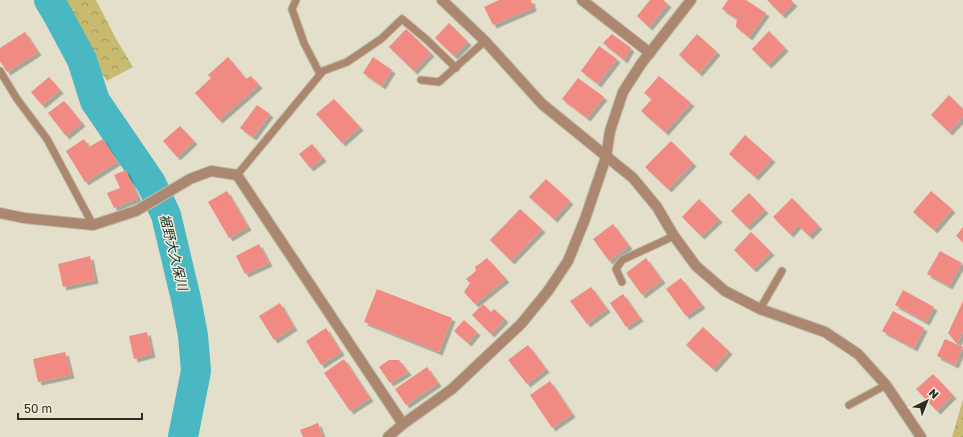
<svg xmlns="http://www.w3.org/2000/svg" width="963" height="437" viewBox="0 0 963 437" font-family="'Golos Text','Noto Sans JP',sans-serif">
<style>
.forest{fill:url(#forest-crowns)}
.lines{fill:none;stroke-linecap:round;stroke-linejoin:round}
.river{stroke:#49b8c2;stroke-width:30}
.building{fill:#f08a82;filter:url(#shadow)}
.service-casing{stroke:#bfbbaa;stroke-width:9}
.minor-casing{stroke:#bfbbaa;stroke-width:12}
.service{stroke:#ac876f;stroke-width:7}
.minor{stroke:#ac876f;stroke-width:10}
.labels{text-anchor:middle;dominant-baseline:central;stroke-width:3;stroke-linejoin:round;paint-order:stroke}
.water-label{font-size:13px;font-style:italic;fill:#172f32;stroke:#f0ecd8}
</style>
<defs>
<pattern id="forest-crowns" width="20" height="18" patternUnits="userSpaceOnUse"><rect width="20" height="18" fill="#c8ba6f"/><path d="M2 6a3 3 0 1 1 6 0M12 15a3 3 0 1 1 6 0" fill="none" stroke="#a3985b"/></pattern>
<filter id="shadow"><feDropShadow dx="3.5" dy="3.5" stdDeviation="0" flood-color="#0004"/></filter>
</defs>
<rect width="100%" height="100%" fill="#e3dfcb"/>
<g class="forest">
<polygon points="50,0 96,0 116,39 133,67 107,81"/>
<polygon points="963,400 963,437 952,437"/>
</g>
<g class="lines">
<polyline class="river" points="49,0 59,17 82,60 95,101 151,183 166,215 186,299 193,335 196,371 183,437"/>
</g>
<g class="building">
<polygon points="499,0 531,0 533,8 493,25 484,7"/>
<polygon points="650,0 663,0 668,4 649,27 637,16"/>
<polygon points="728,0 746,0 766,13 749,37 736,27 737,19 722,9"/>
<polygon points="767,0 791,0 794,3 782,15"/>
<polygon points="449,23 468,42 454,56 435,38"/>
<polygon points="406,29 431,53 414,71 389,47"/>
<polygon points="769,31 785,48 768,65 752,49"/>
<polygon points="25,32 38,52 7,72 0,61 0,48"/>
<polygon points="612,34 631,48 624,60 603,43"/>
<polygon points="697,34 717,52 699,73 679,55"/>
<polygon points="599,46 617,59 598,84 581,71"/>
<polygon points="228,57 246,79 251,76 259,85 219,120 195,93 211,78 208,75"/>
<polygon points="373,57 392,70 382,86 363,73"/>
<polygon points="659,76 691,103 665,132 641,111 652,99 644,93"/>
<polygon points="49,77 60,90 42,105 31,92"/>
<polygon points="578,78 604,97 587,118 562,99"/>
<polygon points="949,95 963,109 963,117 949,132 931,115"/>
<polygon points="334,99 360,127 342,143 316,114"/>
<polygon points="64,101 82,123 66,136 48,113"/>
<polygon points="257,105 270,114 253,137 240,128"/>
<polygon points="180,126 194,141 177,157 163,141"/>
<polygon points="745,135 772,159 755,177 729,154"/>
<polygon points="84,139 89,147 103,139 117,162 85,182 66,151"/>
<polygon points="671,141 693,163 668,189 645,167"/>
<polygon points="312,144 323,158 310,168 299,154"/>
<polygon points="126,170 138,198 114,208 107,193 120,188 114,175"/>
<polygon points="546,179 570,201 554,219 529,197"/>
<polygon points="227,191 248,227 229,238 208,202"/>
<polygon points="931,191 952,209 934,230 913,212"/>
<polygon points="749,193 765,210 747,227 731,211"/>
<polygon points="792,198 819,226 809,236 798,225 790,234 773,217"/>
<polygon points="699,199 719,219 701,236 682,217"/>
<polygon points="520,209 542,229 511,261 490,240"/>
<polygon points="613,224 629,246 609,261 593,239"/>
<polygon points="963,227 963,242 956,236"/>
<polygon points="751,232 771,252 753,269 734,250"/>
<polygon points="259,244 269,263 245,274 236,256"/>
<polygon points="940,251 962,263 949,286 927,274"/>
<polygon points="90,256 95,280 63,287 58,264"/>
<polygon points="487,258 506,279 475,304 464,292 470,283 466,279 476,271 475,267"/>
<polygon points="646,258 662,280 642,295 626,273"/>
<polygon points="681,278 702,305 686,316 666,289"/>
<polygon points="591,287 607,309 587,324 570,301"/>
<polygon points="377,289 452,318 439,352 364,322"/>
<polygon points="903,290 934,307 926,322 895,305"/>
<polygon points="623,294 640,318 626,327 610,303"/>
<polygon points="963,301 963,331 957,344 948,333"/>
<polygon points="280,303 294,327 274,340 259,316"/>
<polygon points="483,304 491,312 494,309 505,319 491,334 472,315"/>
<polygon points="893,311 924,328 914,348 882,331"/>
<polygon points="464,320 477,332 468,343 454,331"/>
<polygon points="703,327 729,351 713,369 686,345"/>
<polygon points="326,328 341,352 321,365 306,341"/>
<polygon points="147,332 152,354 134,359 129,336"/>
<polygon points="945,339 963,347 955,365 937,356"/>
<polygon points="528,345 546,369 527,384 508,360"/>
<polygon points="65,352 71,375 38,382 33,359"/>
<polygon points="344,359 370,398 350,411 324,373"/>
<polygon points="389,360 399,360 408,372 390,383 379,367"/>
<polygon points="427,367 438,383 406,405 395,389"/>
<polygon points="933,374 953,395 937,411 916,389"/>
<polygon points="550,381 572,414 552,428 530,395"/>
<polygon points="318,423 323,437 303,437 300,430"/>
</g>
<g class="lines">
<g class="service-casing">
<g id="service">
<polyline points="296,0 292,9 304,43 320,74"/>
<polyline points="0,71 17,99 47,139 93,225"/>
<polyline points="421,80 439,82 485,41"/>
<polyline points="237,175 323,71 347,62 381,39 402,19 427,40 456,68"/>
<polyline points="622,282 616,269 622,260 674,236"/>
<polyline points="760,309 782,271"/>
<polyline points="849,405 886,385"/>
</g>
</g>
<g class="minor-casing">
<g id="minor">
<polyline points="442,0 485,41 542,104 633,178 657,207 674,236 696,266 725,291 760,309 825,332 858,354 886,385 921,437"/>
<polyline points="582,0 650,53"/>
<polyline points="0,213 24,218 93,225 136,211 190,179 211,171 237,175 403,424"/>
<polyline points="388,437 403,424 452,389 521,324 548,291 568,261 585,219 606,157 610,131 623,92 641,64 691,0"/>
</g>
</g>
<use href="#service" class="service"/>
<use href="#minor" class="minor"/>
</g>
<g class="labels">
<g class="water-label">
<text transform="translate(174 252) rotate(76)">裾野大久保川</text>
</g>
</g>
<g transform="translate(927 401) rotate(43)" stroke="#f0ecd8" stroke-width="3" paint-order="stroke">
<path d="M0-3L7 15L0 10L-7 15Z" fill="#2e2d25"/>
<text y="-6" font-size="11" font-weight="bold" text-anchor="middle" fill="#2e2d25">N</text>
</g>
<path d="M18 413v6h124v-6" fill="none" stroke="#2e2d25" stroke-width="2"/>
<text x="24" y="413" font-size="12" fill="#2e2d25" stroke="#f0ecd8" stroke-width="3" paint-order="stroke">50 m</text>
</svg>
